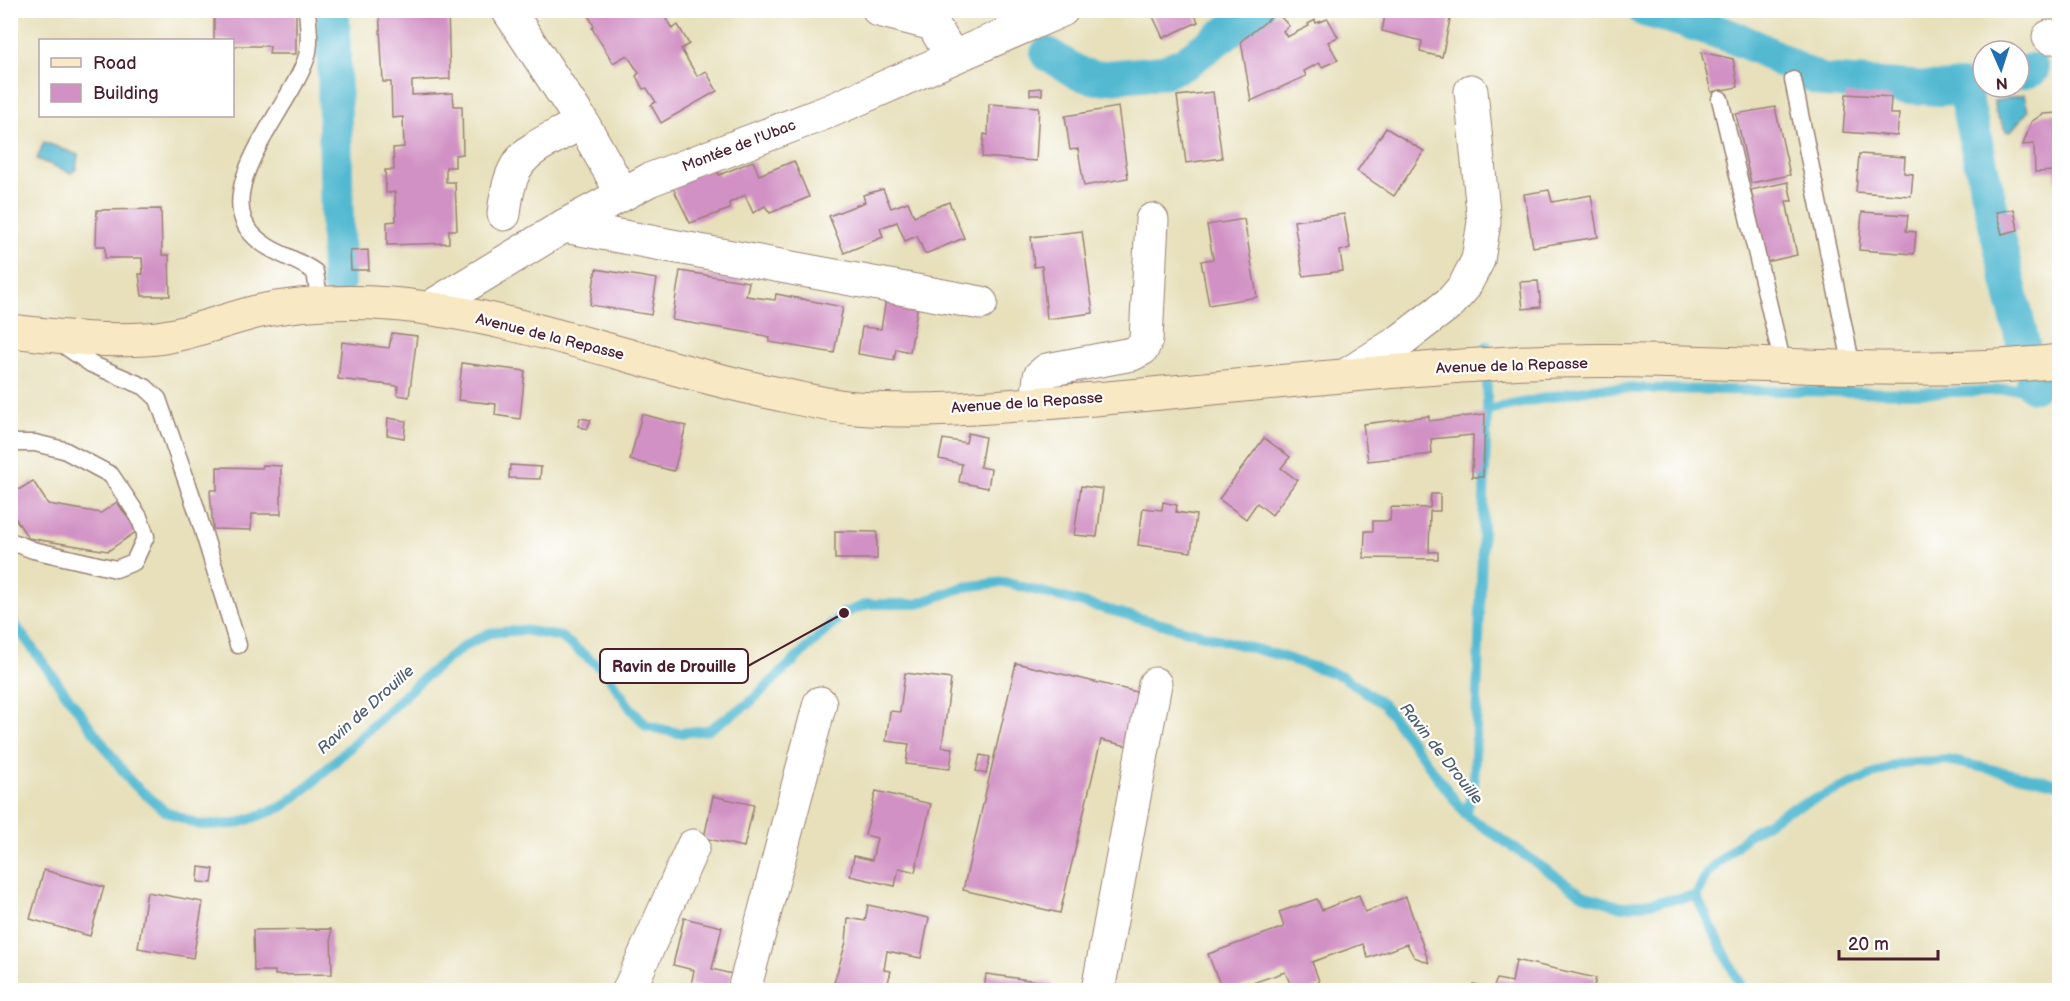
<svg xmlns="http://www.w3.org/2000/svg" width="2070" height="1001" viewBox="0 0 2070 1001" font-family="'Balsamiq Sans',sans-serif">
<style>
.water{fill:#53b9d1;stroke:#4e6c7e;stroke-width:1.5}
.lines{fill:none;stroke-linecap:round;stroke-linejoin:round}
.stream{stroke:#53b9d1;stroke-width:10}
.canal{stroke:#53b9d1;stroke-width:34}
.building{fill:#d191c4}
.lane-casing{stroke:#988073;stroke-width:19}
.street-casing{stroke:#988073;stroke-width:35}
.secondary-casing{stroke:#988073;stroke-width:35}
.lane{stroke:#fff;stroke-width:16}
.street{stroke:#fff;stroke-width:33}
.secondary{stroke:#f8e8c3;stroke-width:33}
.labels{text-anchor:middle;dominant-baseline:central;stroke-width:4.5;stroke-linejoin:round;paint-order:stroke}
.street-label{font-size:15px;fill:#4a1f2b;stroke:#fff}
.water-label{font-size:16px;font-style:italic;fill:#4e5d6d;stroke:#fff}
.leader{fill:none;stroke:#4a1f2b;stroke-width:2}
.callout-dot{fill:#4a1f2b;stroke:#fff;stroke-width:2}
.callout{fill:#fff;stroke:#4a1f2b;stroke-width:2}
.callout-label{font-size:16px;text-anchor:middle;font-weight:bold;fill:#4a1f2b}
</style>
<rect width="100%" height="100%" fill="#fff"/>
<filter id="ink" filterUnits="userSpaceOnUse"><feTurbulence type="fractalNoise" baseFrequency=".0167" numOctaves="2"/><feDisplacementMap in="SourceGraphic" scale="12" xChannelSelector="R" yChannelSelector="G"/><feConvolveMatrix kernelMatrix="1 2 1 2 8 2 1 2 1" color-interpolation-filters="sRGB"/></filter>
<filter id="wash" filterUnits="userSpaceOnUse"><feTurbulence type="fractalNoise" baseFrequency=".008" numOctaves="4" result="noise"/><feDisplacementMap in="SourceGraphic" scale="24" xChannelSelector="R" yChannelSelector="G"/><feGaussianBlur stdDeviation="1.35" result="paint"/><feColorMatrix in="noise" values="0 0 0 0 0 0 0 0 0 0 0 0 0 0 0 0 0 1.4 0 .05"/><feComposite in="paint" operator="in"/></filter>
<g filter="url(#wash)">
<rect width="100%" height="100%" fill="#e7e0bb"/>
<g class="water">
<polygon points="2024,95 2028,111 2010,132 2006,131 1995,112 1994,101"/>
<polygon points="44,142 78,155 76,169 71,173 37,159"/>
</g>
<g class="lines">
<g class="stream">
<polyline points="1487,410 1595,388 1912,393 1990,391 2060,384"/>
<polyline points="10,618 131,782 165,811 199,825 236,824 282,807 311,784 421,680 464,646 489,633 523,630 561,637 605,671 631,709 647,726 678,733 708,730 748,704 844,613 868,604 917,604 964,587 1004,582 1274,654 1342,676 1383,704 1466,815 1583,895 1622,907 1696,896 1743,990"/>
<polyline points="1466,815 1474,785 1487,410 1487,346"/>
<polyline points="1696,896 1707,873 1749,834 1786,811 1901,763 1947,760 2060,784"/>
</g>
<g class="canal">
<polyline points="333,10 338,282"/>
<path d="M1644 10C1683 20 1722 31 1758 48 1781 59 1800 73 1824 81L1940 89 1963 87 2023 344"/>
<polyline points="1047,54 1080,74 1097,78 1163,72 1185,63 1257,10"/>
<polyline points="2019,73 2032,70"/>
<polyline points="2033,384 2034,386"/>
</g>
</g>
<g id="blocks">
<g class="building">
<polygon points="214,10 296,10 296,54 269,54 270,46 232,46 232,40 214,40"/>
<polygon points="379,10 448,10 450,79 412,81 412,95 453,93 454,106 462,106 463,154 455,155 455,167 446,167 446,182 455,182 457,230 449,230 449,243 387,245 387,222 396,221 395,192 386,193 385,170 394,170 393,148 404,147 403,117 392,118 391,82 383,82"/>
<polygon points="589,10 661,10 672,29 678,25 689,44 681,49 697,76 706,71 717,91 661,123 651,105 656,102 647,88 643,89 636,76 639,73 627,55 613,63 592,28 594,26 587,13"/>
<polygon points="1150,10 1193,10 1198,22 1163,38"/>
<polygon points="1386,10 1452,10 1442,57 1420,52 1422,41 1382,31"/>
<polygon points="1277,13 1289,26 1283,31 1287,37 1309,26 1308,24 1315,20 1316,23 1328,19 1338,37 1328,42 1338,60 1322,67 1319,63 1304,71 1306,76 1251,101 1241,41"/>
<polygon points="1701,52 1733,59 1738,87 1711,92"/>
<polygon points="1042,88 1042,95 1030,95 1030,89"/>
<polygon points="1213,92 1222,158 1186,163 1177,96"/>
<polygon points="1846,94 1891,97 1890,114 1899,114 1897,136 1843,132"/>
<polygon points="989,104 1039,107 1036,161 982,157 984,134 988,135"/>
<polygon points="1118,107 1128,178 1084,186 1078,149 1070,150 1065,116"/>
<polygon points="1775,107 1790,175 1751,183 1736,114"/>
<polygon points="2060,113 2060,182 2056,182 2055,171 2035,172 2034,144 2023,145 2031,122 2043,114"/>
<polygon points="1386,128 1424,151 1394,196 1357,171"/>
<polygon points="1859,154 1905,157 1904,173 1913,174 1911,196 1856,192"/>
<polygon points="753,161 759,175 794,161 809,197 770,213 765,206 753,213 745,195 729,203 730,209 690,223 671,184 715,166 719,175"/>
<polygon points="1788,182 1792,201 1786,201 1797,255 1766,262 1751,190"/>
<polygon points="883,189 891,208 908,202 914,216 949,202 964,238 925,254 917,236 905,241 897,222 880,228 883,237 844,253 829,216 865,202 863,195"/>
<polygon points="1549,190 1552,202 1591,195 1598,237 1533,247 1524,194"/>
<polygon points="161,209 162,255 169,255 170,296 142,296 139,274 143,274 142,258 105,258 105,246 96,246 97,210"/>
<polygon points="2014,209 2018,230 2002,234 1996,212"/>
<polygon points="1862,212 1908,215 1906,231 1916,232 1914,254 1859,250"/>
<polygon points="1344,214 1350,248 1340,251 1343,271 1303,276 1294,221"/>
<polygon points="1244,219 1257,297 1209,305 1201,261 1213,259 1207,225"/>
<polygon points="1082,231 1093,313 1047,319 1042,266 1034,267 1031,237"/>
<polygon points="368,250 369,270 351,270 350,251"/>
<polygon points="596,269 657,279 651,315 590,305"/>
<polygon points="680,271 749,282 746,296 775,300 776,294 843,307 834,353 769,342 770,337 756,334 672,320"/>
<polygon points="1538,281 1541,307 1523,309 1520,282"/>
<polygon points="886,299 918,304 910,352 896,349 894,360 858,354 862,327 881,329"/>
<polygon points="392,333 417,336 409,397 397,395 398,386 338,379 342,342 389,348"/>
<polygon points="462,363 525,371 520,419 495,415 496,404 458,400"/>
<polygon points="642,414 686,426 674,471 630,460"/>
<polygon points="1485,414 1483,477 1472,477 1473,435 1431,439 1432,454 1368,461 1363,424 1429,416 1429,421"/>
<polygon points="388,418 406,421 404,438 387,435"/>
<polygon points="580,418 591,420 587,429 578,426"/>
<polygon points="968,433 985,437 980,467 991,469 988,488 959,482 962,464 939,459 943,439 966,443"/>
<polygon points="1264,438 1290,457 1281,468 1297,480 1272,515 1257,503 1246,519 1219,499"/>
<polygon points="263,465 281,466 281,514 252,514 251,530 213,529 210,490 217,490 217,467 262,468"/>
<polygon points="510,465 541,467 540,479 509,478"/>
<polygon points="33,481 48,504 101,513 117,502 137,531 108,551 28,538 10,510 10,495"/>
<polygon points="1081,486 1103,489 1097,537 1074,535"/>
<polygon points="1431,494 1440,494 1440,511 1430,511 1429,552 1438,552 1438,559 1364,558 1365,531 1373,531 1373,521 1390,521 1391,507 1430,508"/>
<polygon points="1163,502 1177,505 1176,512 1196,515 1191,552 1138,545 1143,508 1162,510"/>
<polygon points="835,531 877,532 877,559 835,559"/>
<polygon points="1016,663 1141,693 1128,746 1101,740 1060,913 963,890"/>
<polygon points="905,673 951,679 942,747 953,748 950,769 906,764 909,744 886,741 890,711 900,712"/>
<polygon points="980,755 990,757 986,774 976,771"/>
<polygon points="876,791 931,804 915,872 899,868 895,886 850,876 854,856 872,860 877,838 865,835"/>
<polygon points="713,796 754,805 744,847 704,838"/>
<polygon points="199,867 214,869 212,883 198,882"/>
<polygon points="44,870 104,887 90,936 30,919"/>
<polygon points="147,892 203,902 193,958 138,948"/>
<polygon points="1359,895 1365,912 1406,897 1429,963 1414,957 1407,944 1368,958 1363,944 1312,962 1321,986 1309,990 1293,990 1285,972 1232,990 1222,990 1208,954 1284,927 1279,912 1317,899 1322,910"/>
<polygon points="868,905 929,918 921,958 887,951 884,970 891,971 886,990 832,990 846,942 848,918 865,921"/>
<polygon points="684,918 722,927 712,969 732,974 728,990 691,985 694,970 673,965"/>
<polygon points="331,929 332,974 275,975 275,971 254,971 253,930"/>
<polygon points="1516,960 1596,978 1594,987 1608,990 1472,990 1473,984 1493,988 1497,979 1512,982"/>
<polygon points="986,974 1052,983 1050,990 984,990"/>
</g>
</g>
</g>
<g filter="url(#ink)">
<use href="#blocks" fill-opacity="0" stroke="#988073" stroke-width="1.5"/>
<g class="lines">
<g class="lane-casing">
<g id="lane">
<path d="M307 10C308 25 311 42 307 56 293 104 210 188 252 234 268 252 296 258 315 272L320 303"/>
<polyline points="1793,80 1852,367"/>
<polyline points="1720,99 1783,365"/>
<polyline points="59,342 91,364 145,387 158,399 196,508 238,645"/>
<polyline points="10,443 35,443 64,450 111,475 139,517 146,536 134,562 116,569 33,550 10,541"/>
</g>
</g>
<g class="street-casing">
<g id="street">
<polyline points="508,10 582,122 622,193"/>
<polyline points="879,10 933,24 952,57"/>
<polyline points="2049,37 2060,37"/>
<path d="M504 214C511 149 530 152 582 122"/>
<polyline points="564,226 981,303"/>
<polyline points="429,308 564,226 649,180 830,111 1062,10"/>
<polyline points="1345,376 1400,341 1451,302 1464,287 1478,260 1484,222 1471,91"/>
<polyline points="1037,404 1040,376 1047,370 1132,354 1142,349 1146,340 1152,220"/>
<polyline points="629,990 693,846"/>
<polyline points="744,990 820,703"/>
<polyline points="1098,990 1155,684"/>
</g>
</g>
<g class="secondary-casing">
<path id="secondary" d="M10 331C55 336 101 342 145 339 183 337 220 321 256 312 300 302 345 301 390 304 522 315 646 367 774 393 801 399 829 406 856 408 935 414 1016 405 1095 399 1233 387 1371 371 1509 363 1692 352 1877 381 2060 361"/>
</g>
<use href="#lane" class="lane"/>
<use href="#street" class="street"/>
<use href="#secondary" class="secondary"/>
</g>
</g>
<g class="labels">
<g class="street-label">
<text transform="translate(739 146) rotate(-21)">Montée de l'Ubac</text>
<text transform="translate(550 337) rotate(14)">Avenue de la Repasse</text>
<text transform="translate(1512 366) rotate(-2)">Avenue de la Repasse</text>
<text transform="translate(1027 403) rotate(-4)">Avenue de la Repasse</text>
</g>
<g class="water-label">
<text transform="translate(366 710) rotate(-42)">Ravin de Drouille</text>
<text transform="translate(1441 754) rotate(52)">Ravin de Drouille</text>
</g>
</g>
<path class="leader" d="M844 613L748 666"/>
<circle class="callout-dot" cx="844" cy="613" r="6"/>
<rect class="callout" x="600" y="649" width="148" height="34" rx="6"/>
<g class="callout-label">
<text x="674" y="672">Ravin de Drouille</text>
</g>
<rect width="2070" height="1001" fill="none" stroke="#fff" stroke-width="36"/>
<rect x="39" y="39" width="195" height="78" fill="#ffffff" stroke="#b7a5aa" stroke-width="1.5"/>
<rect x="51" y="58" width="30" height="9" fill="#f8e8c3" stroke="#b7a5aa" stroke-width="1.5"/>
<text x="93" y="69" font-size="18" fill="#4a1f2b">Road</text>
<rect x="51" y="84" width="30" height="18" fill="#d191c4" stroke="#b7a5aa" stroke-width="1.5"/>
<text x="93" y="99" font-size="18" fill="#4a1f2b">Building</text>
<g transform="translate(2001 69) rotate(177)"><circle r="28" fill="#ffffff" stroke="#b7a5aa" stroke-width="1.5"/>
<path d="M0-4.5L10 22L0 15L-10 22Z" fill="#1f6fb2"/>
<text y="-9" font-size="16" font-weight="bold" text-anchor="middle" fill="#4a1f2b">N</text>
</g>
<path d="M1839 950v9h99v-9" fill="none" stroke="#4a1f2b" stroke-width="3"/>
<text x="1848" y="950" font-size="18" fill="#4a1f2b" stroke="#ffffff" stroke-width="4.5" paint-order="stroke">20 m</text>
</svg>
